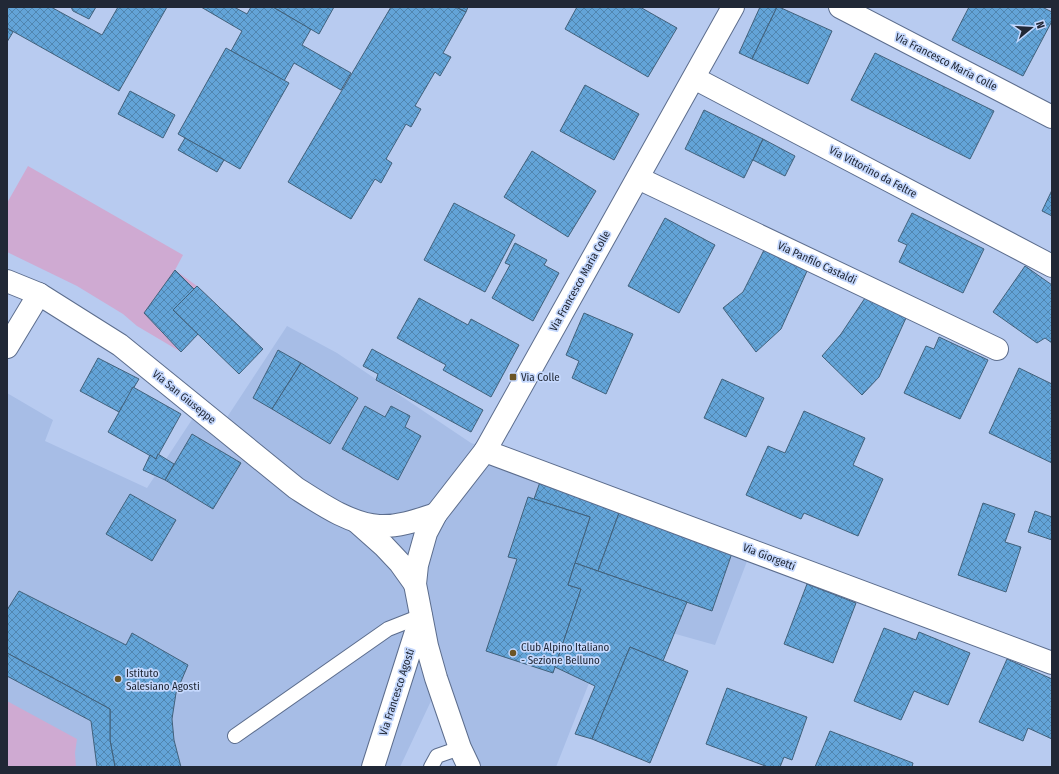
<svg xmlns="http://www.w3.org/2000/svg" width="1059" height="774" viewBox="0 0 1059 774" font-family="'Fira Sans Condensed',sans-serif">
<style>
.built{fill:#a7bde6}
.pitch{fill:#cfaad2}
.building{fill:url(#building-cross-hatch);stroke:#42617b}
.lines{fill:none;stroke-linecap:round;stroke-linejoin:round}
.lane-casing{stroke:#5c6d8d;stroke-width:16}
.street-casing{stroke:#5c6d8d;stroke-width:24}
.secondary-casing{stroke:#5c6d8d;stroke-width:24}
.lane{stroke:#fff;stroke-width:14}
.street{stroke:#fff;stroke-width:22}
.secondary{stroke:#fff;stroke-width:22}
.poi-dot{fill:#6c5525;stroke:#c5d8fd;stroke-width:1.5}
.labels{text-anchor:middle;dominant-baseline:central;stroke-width:3.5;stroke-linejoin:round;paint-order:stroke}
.street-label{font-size:11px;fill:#212836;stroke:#c5d8fd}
.poi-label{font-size:11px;fill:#212836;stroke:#c5d8fd;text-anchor:start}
</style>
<defs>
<pattern id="building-cross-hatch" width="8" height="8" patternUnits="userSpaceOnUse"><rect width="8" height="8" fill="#63a4d8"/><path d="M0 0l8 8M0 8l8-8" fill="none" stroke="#5186b0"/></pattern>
</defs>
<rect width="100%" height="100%" fill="#b8cbf0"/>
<polygon class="built" points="287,326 337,353 471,443 754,543 715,645 615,617 556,767 476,767 446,669 400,767 7,767 7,393 53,420 45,441 147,488 193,418 214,437"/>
<g class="pitch">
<polygon points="28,166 183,255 175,270 197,286 263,349 198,334 181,352 137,326 123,314 77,286 7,252 7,203"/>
<polygon points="7,701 77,739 75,753 76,767 7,767"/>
</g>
<g class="building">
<polygon points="7,7 51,7 102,35 118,7 167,7 119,91 7,28"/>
<polygon points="71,7 96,7 89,19 73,11"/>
<polygon points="201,7 234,7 247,14 251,7 273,7 311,29 302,45 351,73 341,90 294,63 284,81 231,51 242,31"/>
<polygon points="273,7 334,7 319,34"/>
<polygon points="391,7 456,7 466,12 443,53 451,57 440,76 435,72 415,106 421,109 411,127 406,124 386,159 392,163 381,183 375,179 351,219 288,182"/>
<polygon points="456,7 468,7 466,12"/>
<polygon points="577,7 640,7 677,28 648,77 565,29"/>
<polygon points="760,7 777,7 752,59 739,53"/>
<polygon points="777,7 779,7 832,31 808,84 752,59"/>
<polygon points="969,7 1042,7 1052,12 1052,21 1023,76 952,40"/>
<polygon points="7,28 13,32 7,42"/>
<polygon points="226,48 289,83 240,169 178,134"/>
<polygon points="875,53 994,111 970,159 851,100"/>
<polygon points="585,85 639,114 614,160 560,131"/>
<polygon points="130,91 175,115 163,138 118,114"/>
<polygon points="704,110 763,139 744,178 685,149"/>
<polygon points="185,138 224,160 217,172 178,150"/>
<polygon points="763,139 795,156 785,176 753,160"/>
<polygon points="532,151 596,191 568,237 504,197"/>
<polygon points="1052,190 1052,216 1042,211"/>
<polygon points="454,203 515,235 485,292 424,260"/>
<polygon points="912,213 984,249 963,293 899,262 907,245 898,241"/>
<polygon points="665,218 715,245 679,313 628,286"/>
<polygon points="515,243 547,260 544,265 559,273 533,321 492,298 510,265 505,263"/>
<polygon points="764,250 807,271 781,329 756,352 723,308 743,292"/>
<polygon points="1025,266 1052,285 1052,343 1045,338 1037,343 993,312"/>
<polygon points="175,270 194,289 173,310 198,334 181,352 144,313"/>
<polygon points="197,286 263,349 239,374 173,310"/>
<polygon points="419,298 468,325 471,319 519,345 491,397 443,370 446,365 397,338"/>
<polygon points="865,298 906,318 879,377 862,395 822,356 841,334"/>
<polygon points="584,313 633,334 606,394 572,378 579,361 566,355"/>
<polygon points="939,337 988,360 960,419 904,393 926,346 934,349"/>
<polygon points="372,349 483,410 471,432 376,380 378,374 363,366"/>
<polygon points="278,350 301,363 272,409 253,398"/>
<polygon points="98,358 139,379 119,412 80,391"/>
<polygon points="301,363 358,398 330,444 272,409"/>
<polygon points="1019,368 1052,384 1052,463 989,433"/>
<polygon points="722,379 764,398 746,437 704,418"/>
<polygon points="133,387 181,414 156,459 108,432"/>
<polygon points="365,406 385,417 391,406 410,416 405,427 421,436 398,480 342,449"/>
<polygon points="804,411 865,438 853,465 883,479 858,536 804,513 801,519 746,495 768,446 785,453"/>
<polygon points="192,434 241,463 213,509 165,480"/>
<polygon points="158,454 174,464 165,480 143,470 150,455 156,459"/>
<polygon points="540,482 619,513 598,571 575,563 590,517 534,499"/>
<polygon points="130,494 176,520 152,561 106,534"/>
<polygon points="528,497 590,517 568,585 581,589 553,673 486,651 517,559 508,557"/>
<polygon points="983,503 1015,514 1005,542 1021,547 1006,592 958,575"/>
<polygon points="1035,511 1052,517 1052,540 1028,532"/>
<polygon points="619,513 732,553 712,611 598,571"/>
<polygon points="575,563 687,602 663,661 630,647 592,739 575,734 595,686 555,667 581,589 568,585"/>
<polygon points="807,584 856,603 833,663 784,644"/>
<polygon points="19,591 126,645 132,633 188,665 176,693 172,719 174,740 181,767 115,767 110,740 110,709 7,653 7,610"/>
<polygon points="884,628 916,640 919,632 970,653 948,705 914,691 901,720 854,701"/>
<polygon points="630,647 688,671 650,763 592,739"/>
<polygon points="7,653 110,709 110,740 115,767 97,767 91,721 7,676"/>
<polygon points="1007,659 1052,679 1052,739 1028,728 1023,741 979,722"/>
<polygon points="727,688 807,717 792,760 784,757 780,767 768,767 706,744"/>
<polygon points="830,731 913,763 912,767 815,767"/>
</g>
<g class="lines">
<g class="lane-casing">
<g id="lane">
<polyline points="235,736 388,629 421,616"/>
<polyline points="431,767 437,756 460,748"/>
</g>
</g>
<g class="street-casing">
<g id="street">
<polyline points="840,7 1052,117"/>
<polyline points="694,78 1052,266"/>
<polyline points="638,178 997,349"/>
<path d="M7 281 39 294 120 345 296 488C321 504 350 524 379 526 399 527 418 520 436 514"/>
<polyline points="7,347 39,294"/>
<polyline points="485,451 1052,663"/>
<polyline points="357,522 384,546 400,563 415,584"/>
<polyline points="373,767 421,616"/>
</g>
</g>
<g class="secondary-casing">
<polyline id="secondary" points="469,767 460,748 436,678 427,646 415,584 417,565 426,533 436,514 485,451 733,7"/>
</g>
<use href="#lane" class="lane"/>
<use href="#street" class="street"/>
<use href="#secondary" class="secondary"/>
</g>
<g class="poi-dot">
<rect x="509" y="373" width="8" height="8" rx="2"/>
<circle cx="513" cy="653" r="4"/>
<circle cx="118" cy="679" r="4"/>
</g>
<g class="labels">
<g class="street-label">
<text transform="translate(946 62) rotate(27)">Via Francesco Maria Colle</text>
<text transform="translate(873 172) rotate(28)">Via Vittorino da Feltre</text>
<text transform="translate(817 263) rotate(25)">Via Panfilo Castaldi</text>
<text transform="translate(580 281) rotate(-61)">Via Francesco Maria Colle</text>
<text transform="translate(184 397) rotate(39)">Via San Giuseppe</text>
<text transform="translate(769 557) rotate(21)">Via Giorgetti</text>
<text transform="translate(397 692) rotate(-72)">Via Francesco Agosti</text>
</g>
<g class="poi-label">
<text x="521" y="377">Via Colle</text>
<text x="521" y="647">Club Alpino Italiano<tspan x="521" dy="13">- Sezione Belluno</tspan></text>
<text x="126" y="673">Istituto<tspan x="126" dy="13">Salesiano Agosti</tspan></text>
</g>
</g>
<rect width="1059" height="774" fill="none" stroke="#212836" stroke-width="16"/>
<g transform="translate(1031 28) rotate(72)" stroke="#c5d8fd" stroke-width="3" paint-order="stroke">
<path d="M0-3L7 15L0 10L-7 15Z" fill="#212836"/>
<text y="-6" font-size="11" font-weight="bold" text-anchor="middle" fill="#212836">N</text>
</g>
</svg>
